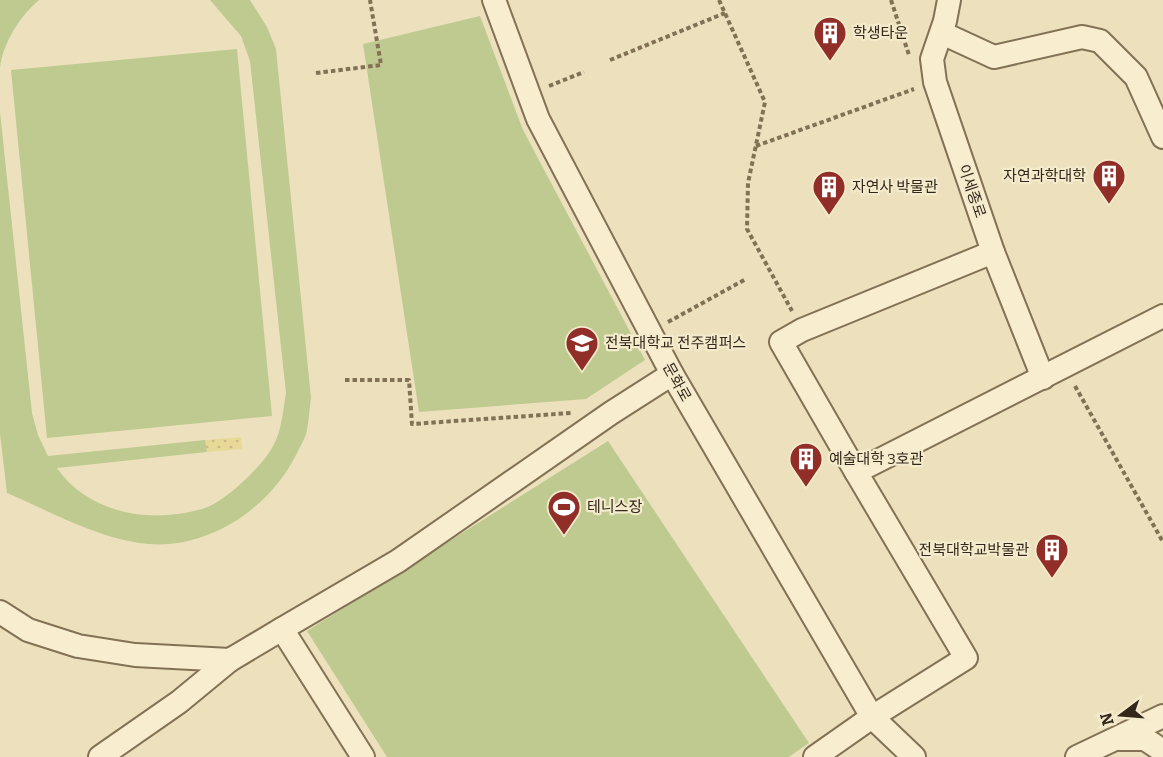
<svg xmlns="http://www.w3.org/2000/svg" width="1163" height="757" viewBox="0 0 1163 757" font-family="Bitter,'Noto Sans KR',serif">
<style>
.sand{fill:url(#sand-dots)}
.garden{fill:#bfca91}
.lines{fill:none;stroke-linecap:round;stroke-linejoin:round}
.minor-casing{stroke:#837156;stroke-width:26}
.path{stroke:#837156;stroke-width:4;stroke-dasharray:4.5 3;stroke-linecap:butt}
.minor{stroke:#f8eecf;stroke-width:22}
.labels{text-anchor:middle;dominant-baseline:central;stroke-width:4.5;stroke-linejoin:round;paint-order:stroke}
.poi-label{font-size:15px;fill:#33281b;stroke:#f4ebcc;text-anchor:start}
.street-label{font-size:15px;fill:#33281b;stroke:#f4ebcc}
</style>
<defs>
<pattern id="sand-dots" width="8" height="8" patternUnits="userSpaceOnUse" patternTransform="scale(1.5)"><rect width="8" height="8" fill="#e9d999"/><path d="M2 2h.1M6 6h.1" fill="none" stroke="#c8ba83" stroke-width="1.8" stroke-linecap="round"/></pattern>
</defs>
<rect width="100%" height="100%" fill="#ece1bc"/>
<polygon class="sand" points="241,437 242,449 207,452 205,440"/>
<g class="garden">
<path d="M0 0H39C20 16 3 43 0 68Z"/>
<path d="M210 0H250L267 27 276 49 311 398C309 410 309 423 306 434 304 441 299 448 296 455 268 511 203 553 139 543 93 536 49 511 7 493L0 434V112L32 413 38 435 48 456 205 440 207 452 57 468C89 514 151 524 202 509 223 504 263 466 273 446 282 431 283 409 286 393L250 61 241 36Z"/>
<polygon points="480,16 523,130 645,360 586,399 419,412 363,44"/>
<polygon points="237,49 272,416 47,438 11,70"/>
<polygon points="608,441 809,743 789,757 387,757 307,631"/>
</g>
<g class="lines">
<g class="minor-casing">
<g id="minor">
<polyline points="494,0 538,119 672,374 872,717 914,757"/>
<polyline points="949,0 945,21 932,59 935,82 993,252 1043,378"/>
<polyline points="942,33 994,57 1082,37 1100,41 1136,77 1163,137"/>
<polyline points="856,472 781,342 802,330 993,252"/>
<polyline points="0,612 28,630 78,646 135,655 230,660 282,629 363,757"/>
<polyline points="282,629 398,561 611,413 672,374"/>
<polyline points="1120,739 1145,739 1163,751"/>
<polyline points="100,757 179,702 230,660"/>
<polyline points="815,757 872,717 966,658 856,472 1163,316"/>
<polyline points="1077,757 1163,716"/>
</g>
</g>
<g class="path">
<polyline points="719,0 765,102 748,183 747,229 792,311"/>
<polyline points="891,0 909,55"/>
<polyline points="610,60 725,13"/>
<polyline points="316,73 381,65 370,0"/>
<polyline points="549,86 584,72"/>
<polyline points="756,146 914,89"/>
<polyline points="668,322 746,279"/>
<polyline points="345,380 409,380 412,424 571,413"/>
<polyline points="1075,386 1163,542"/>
</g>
<use href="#minor" class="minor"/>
</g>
<defs>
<g id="building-pin" transform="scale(1.725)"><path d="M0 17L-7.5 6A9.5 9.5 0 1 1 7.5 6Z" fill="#912e28" stroke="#f4ebcc"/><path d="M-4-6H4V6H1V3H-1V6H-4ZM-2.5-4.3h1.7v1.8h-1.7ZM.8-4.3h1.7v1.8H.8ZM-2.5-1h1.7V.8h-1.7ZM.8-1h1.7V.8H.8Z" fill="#fff"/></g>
<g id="university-pin" transform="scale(1.725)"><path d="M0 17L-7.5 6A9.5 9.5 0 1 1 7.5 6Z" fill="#912e28" stroke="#f4ebcc"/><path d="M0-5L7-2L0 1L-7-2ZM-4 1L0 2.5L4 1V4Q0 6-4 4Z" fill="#fff"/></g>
<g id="stadium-pin" transform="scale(1.725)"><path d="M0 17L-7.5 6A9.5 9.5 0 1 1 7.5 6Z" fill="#912e28" stroke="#f4ebcc"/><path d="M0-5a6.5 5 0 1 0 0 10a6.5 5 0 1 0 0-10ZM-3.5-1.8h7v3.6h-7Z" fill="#fff"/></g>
</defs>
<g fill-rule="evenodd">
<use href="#building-pin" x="830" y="33"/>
<use href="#building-pin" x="1109" y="176"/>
<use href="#building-pin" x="829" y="187"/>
<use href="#university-pin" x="582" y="343"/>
<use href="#building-pin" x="806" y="459"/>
<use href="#stadium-pin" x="564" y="507"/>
<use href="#building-pin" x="1052" y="550"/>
</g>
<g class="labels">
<g class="poi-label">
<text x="853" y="33">학생타운</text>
<text x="1086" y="176" text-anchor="end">자연과학대학</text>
<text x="852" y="187">자연사 박물관</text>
<text x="605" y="343">전북대학교 전주캠퍼스</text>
<text x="829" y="459">예술대학 3호관</text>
<text x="587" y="507">테니스장</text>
<text x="1029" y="550" text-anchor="end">전북대학교박물관</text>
</g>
<g class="street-label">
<text transform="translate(972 191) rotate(71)">이세종로</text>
<text transform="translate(677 382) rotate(61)">문화로</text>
</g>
</g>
<g transform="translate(1121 715) rotate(254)" stroke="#f4ebcc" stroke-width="4.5" paint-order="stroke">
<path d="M0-4.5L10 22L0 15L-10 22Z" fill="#33281b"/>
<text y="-9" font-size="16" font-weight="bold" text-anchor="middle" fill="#33281b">N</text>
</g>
</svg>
